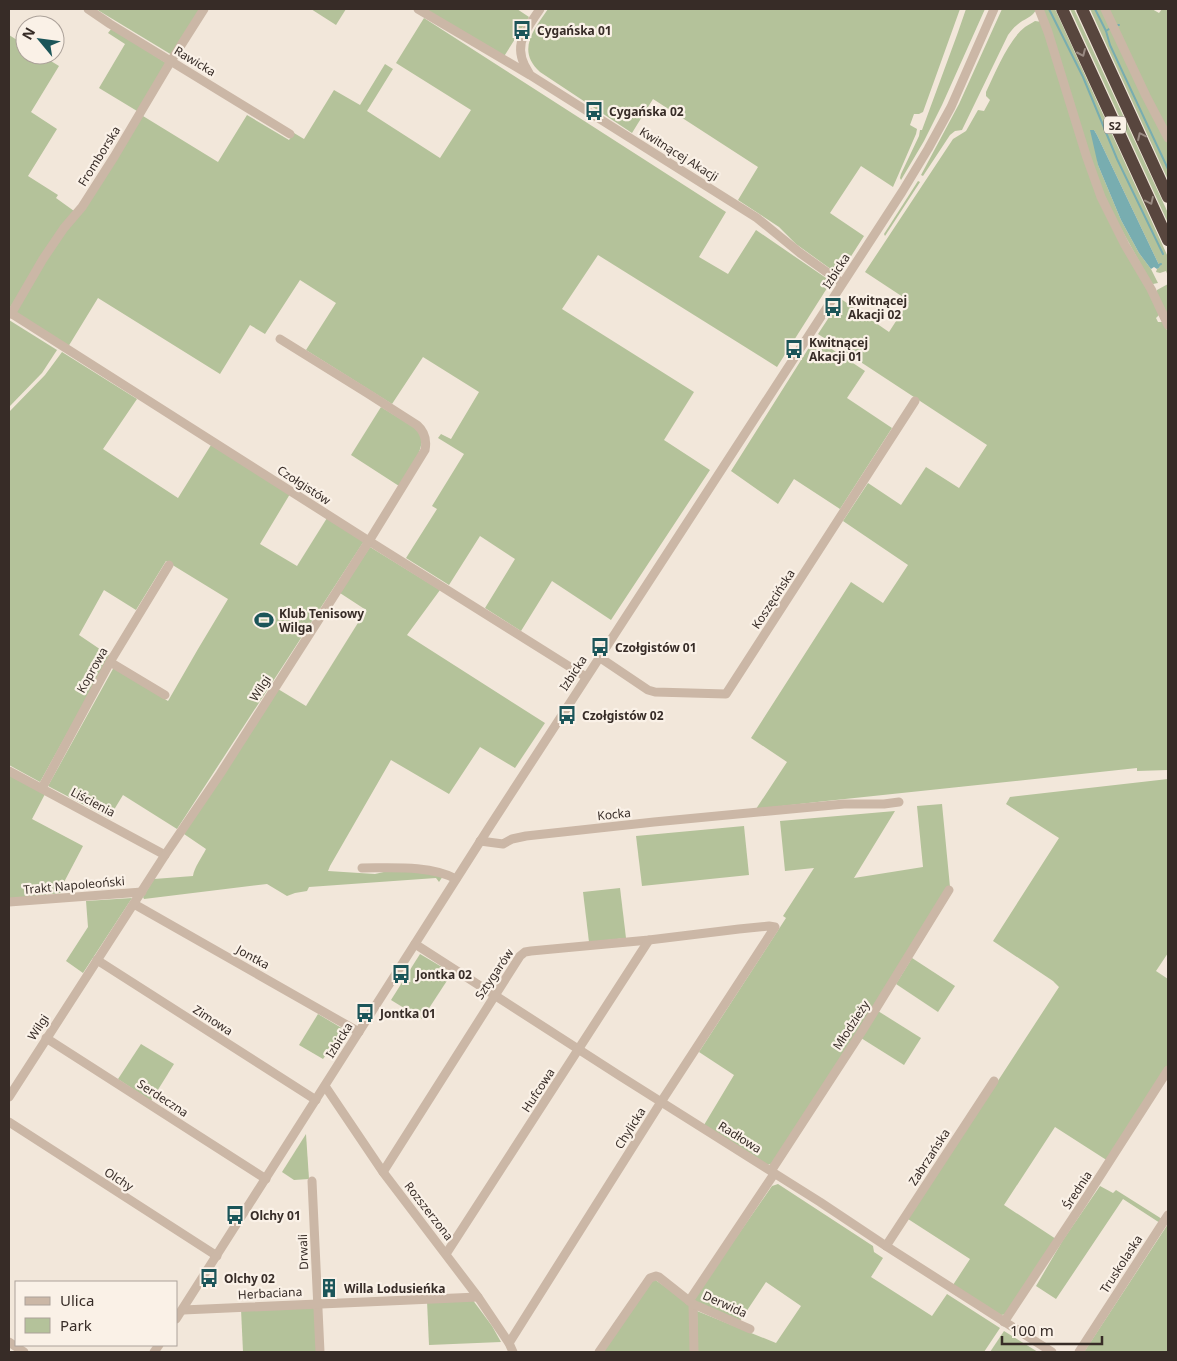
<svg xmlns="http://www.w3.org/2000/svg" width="1177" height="1361" viewBox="0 0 1177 1361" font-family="'Noto Sans',sans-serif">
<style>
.green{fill:#b4c29a}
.water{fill:#78adb0}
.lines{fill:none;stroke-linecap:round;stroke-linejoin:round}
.stream{stroke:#78adb0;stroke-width:2}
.minor{stroke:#cbb7a6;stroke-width:9}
.highway{stroke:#58463e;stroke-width:12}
.oneway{stroke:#998a82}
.labels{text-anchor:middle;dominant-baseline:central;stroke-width:4.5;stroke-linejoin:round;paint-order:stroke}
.shield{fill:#faf1e7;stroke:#726761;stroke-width:1}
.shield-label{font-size:11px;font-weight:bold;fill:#372c27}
.poi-label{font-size:12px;font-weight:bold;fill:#372c27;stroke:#faf1e7;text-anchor:start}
.street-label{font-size:12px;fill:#372c27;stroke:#faf1e7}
</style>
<rect width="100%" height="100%" fill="#f2e7da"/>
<g class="green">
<polygon points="96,9 200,9 172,55"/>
<polygon points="311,9 346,9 336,25"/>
<polygon points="429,9 517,9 529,17 503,58 428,11"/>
<path d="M548 9H627L629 10 630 9H960L923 112 919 114H914L910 125 917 129 916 134 893 187 861 166 830 213 864 236 839 275 796 244 779 227 738 200 758 167 653 99 632 133 540 72C516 50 534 30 548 9Z"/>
<polygon points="966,9 985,9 942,105 924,141 901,180 900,178 901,174 919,136 920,130 922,130 957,35"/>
<path d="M1002 9H1036C1034 17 1023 19 1017 25 1013 28 1011 31 1008 35L962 130 955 131 950 135 923 176 921 175 959 104Z"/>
<polygon points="1042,9 1055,9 1168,257 1168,276 1166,271 1160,273 1156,272 1157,269 1160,267 1097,135 1094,130 1098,165 1121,220 1139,253 1151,269 1158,283 1153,284 1150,281 1113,214 1091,164"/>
<polygon points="1070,9 1074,9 1168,213 1168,223"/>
<polygon points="1090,9 1102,9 1168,143 1168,180"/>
<polygon points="1108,9 1152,9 1159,13 1162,9 1168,9 1168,132 1152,101"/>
<polygon points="424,18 726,212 699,257 728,274 756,230 829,280 829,285 777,367 598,255 562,309 694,392 664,440 710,470 611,620 552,581 521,631 485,608 515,559 480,536 449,585 406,558 437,509 432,506 464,454 438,438 441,434 451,439 479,392 423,357 392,404 306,350 336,303 300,280 265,334 250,325 220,374 98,298 68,347 14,313 51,253 143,116 218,162 247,115 289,140 294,133 304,139 334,90 360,105 385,64 393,69 367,111 440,158 471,110 396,63"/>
<path d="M1035 21 1042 22 1075 128 1159 315 1156 318 1158 322H1163L1168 332V770L1137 771V768C1010 782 883 794 756 809L787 762 751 738 851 582 883 603 908 565 843 521 868 483 901 505 926 467 959 488 987 445 818 334 841 299 889 332 909 301 865 272 953 139 966 131 978 110 984 111 990 100 986 96V92C995 73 1009 39 1025 27 1028 25 1032 23 1035 21Z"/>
<polygon points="112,28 166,63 137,111 99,88 125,44 108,33"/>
<polygon points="9,35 25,45 25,55 41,55 59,66 31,112 57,129 28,176 58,195 56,198 74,211 9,309"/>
<polygon points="918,181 920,182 885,236 884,234"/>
<polygon points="1168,284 1168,319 1156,294 1157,290"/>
<polygon points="9,320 57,350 42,373 9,407"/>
<polygon points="815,338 865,371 847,398 892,428 840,509 794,479 778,504 731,471"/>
<polygon points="62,352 137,399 103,449 178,498 211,445 290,494 260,544 297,566 327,518 364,541 177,829 123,795 109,818 48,786 114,667 168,701 198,649 228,599 166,561 136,610 104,590 79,635 110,656 40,782 9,765 9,412 45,375"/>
<path d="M381 407 420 431C428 448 407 472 399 486L351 455Z"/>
<path d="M370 547 440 590 407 635 545 723 515 768 480 747 449 794 391 760 330 866 328 871 375 874 388 871 417 872 443 876 439 882 436 878 309 887 307 891 295 893 287 896 267 884 144 899 143 897 154 879 193 876C194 868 202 857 206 849L184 834 278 689 306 706 366 610 340 593Z"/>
<polygon points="9,775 45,794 32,819 83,846 62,886 61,893 9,899"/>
<polygon points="1168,779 1168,953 1156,971 1168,979 1168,1068 1108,1161 1055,1127 1004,1205 1056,1239 1008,1314 1001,1315 953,1285 970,1259 908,1219 1059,987 1053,981 993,941 1059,838 1006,804 1010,797"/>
<polygon points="942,804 950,887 774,1163 767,1165 704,1125 734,1075 699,1052 786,918 783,916 814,868 785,871 780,821 895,811 854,878 923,867 917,806"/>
<polygon points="744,826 749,875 642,886 636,836"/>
<polygon points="620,888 626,938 589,942 583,892"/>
<polygon points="132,898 83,973 66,961 88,927 86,901"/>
<polygon points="420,954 452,973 422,1019 391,1000"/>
<polygon points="912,958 955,986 938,1012 896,984"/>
<polygon points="878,1011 921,1038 904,1065 861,1038"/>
<polygon points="318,1014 345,1030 323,1059 299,1045"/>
<polygon points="141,1044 174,1064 151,1101 118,1079"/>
<polygon points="306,1134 309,1179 294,1180 282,1172"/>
<polygon points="778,1184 873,1246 874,1252 883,1258 871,1277 932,1316 947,1294 1000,1328 984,1352 698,1352 697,1311 776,1343 801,1306 766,1282 740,1321 692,1301 772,1186"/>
<polygon points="1100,1186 1113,1193 1116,1190 1162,1219 1160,1223 1123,1199 1056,1299 1036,1286 1063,1240"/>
<polygon points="1168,1224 1168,1352 1084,1352"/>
<polygon points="654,1279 690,1304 692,1352 603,1352"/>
<polygon points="472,1299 492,1326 501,1342 429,1345 427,1301"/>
<polygon points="315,1306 318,1352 243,1352 241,1309"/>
<polygon points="1004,1331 1038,1352 990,1352"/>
</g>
<polygon class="water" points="1092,130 1094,130 1097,135 1160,267 1157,269 1154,267 1151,269 1139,253 1121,220 1098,165 1090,130"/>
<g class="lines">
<g class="stream">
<polyline points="1049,9 1083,77 1117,159 1163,254"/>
<polyline points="1095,9 1106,31 1109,29"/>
<polyline points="1118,25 1119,25"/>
<polyline points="1106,31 1110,45 1168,169"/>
<polyline points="1159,265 1161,264"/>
</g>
<g class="minor">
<polyline points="88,9 110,24 290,134"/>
<polyline points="418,9 530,75 757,218 800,253 842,283"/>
<polyline points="1039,9 1048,32 1086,155 1101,197 1125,245 1151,289 1168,325"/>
<polyline points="1105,9 1146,96 1168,138"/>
<path d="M529 73C511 46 525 32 540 9"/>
<polyline points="9,312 369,541 586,677"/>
<polyline points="11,314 43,259 64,228 82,207 114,157 171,61 204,9"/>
<polyline points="599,657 648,690 655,692 726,694 915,401"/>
<polyline points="110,662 165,695"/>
<polyline points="9,771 165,855"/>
<polyline points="42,788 110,662 169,565"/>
<polyline points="480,841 503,844 512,839 526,836 654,822 844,804 884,804 899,802"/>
<path d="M362 868C391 868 430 865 456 879"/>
<polyline points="9,902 142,892"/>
<polyline points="134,904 359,1032"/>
<polyline points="415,944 620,1076 820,1202 886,1246 1052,1352"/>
<polyline points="97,960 316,1100"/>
<polyline points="46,1038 266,1179"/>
<polyline points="325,1086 383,1172 478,1297 509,1343 513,1352"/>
<path d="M9 1097 165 855 220 774 369 541 425 450C427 440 425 432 417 425L367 393 280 339"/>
<polyline points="9,1122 217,1256"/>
<polyline points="771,1171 864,1028 949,890"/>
<polyline points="383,1172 520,956 525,952 531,951 649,940 739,929 769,926 775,927 661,1102 509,1343"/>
<polyline points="312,1181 320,1352"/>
<polyline points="886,1246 994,1081"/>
<polyline points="446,1254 649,940"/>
<polyline points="689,1301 774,1174"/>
<polyline points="693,1304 694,1352"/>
<polyline points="183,1310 478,1297"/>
<polyline points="176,1319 490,826 902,192 928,149 951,107 994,9"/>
<polyline points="1004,1322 1084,1201 1168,1070"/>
<polyline points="9,1342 24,1352"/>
<polyline points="154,1352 159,1345"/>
<polyline points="599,1352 650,1278 656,1276 659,1277 693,1304 750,1329"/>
<polyline points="1079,1352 1168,1215"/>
</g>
<g class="highway">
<polyline points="1062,9 1168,240"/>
<polyline points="1082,9 1168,197"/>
</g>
</g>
<defs><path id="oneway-chevron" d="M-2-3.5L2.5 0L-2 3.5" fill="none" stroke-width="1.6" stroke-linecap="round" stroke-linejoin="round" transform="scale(1.25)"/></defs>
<g class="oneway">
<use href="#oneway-chevron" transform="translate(1082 53) rotate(66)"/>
<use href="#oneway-chevron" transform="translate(1141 136) rotate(-115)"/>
<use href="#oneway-chevron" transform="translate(1150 201) rotate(65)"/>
</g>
<defs>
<g id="bus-bare" transform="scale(1.5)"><path d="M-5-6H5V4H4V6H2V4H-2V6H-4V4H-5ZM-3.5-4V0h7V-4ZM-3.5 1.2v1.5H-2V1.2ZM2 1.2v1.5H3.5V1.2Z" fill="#1b5559" stroke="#faf1e7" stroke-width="2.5" paint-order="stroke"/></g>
<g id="stadium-bare" transform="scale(1.5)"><path d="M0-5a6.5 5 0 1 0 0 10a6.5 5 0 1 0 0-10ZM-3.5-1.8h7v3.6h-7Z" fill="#1b5559" stroke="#faf1e7" stroke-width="2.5" paint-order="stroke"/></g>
<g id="building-bare" transform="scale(1.5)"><path d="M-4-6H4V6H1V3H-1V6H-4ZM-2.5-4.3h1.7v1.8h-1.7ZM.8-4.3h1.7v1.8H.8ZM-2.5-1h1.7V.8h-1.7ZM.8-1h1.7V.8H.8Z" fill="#1b5559" stroke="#faf1e7" stroke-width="2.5" paint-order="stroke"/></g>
</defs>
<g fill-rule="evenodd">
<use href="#bus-bare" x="522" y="30"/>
<use href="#bus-bare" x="594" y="111"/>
<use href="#bus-bare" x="833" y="307"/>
<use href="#bus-bare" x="794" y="349"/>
<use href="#stadium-bare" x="264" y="620"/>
<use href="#bus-bare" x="600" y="647"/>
<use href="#bus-bare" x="567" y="715"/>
<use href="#bus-bare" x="401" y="974"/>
<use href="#bus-bare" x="365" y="1013"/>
<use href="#bus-bare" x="235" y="1215"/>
<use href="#bus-bare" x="209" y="1278"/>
<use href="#building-bare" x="329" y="1288"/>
</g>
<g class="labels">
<rect class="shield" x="1104" y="116.5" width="22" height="17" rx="4"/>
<g class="shield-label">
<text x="1115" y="125">S2</text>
</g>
<g class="poi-label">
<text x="537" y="30">Cygańska 01</text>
<text x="609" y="111">Cygańska 02</text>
<text x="848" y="300">Kwitnącej<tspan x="848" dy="14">Akacji 02</tspan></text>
<text x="809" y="342">Kwitnącej<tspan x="809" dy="14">Akacji 01</tspan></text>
<text x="279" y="613">Klub Tenisowy<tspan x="279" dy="14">Wilga</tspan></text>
<text x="615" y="647">Czołgistów 01</text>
<text x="582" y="715">Czołgistów 02</text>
<text x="416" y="974">Jontka 02</text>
<text x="380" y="1013">Jontka 01</text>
<text x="250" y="1215">Olchy 01</text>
<text x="224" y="1278">Olchy 02</text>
<text x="344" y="1288">Willa Lodusieńka</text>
</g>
<g class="street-label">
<text transform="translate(195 61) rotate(31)">Rawicka</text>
<text transform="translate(679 154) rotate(32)">Kwitnącej Akacji</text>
<text transform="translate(99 156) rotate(-58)">Fromborska</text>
<text transform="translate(836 271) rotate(-57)">Izbicka</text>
<text transform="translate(304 485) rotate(33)">Czołgistów</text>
<text transform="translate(773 599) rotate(-57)">Koszęcińska</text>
<text transform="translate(92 670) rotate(-61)">Koprowa</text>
<text transform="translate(573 673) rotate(-57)">Izbicka</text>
<text transform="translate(260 688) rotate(-57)">Wilgi</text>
<text transform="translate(93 802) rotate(28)">Liścienia</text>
<text transform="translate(614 814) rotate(-6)">Kocka</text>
<text transform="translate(74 885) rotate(-5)">Trakt Napoleoński</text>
<text transform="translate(253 957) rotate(29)">Jontka</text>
<text transform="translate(494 974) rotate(-56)">Sztygarów</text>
<text transform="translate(213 1020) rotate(33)">Zimowa</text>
<text transform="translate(851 1025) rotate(-57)">Młodzieży</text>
<text transform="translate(38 1027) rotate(-57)">Wilgi</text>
<text transform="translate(339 1040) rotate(-58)">Izbicka</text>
<text transform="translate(538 1090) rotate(-57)">Hufcowa</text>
<text transform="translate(163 1098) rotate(33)">Serdeczna</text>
<text transform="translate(630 1128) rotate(-58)">Chylicka</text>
<text transform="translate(740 1137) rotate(32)">Radłowa</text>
<text transform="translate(929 1157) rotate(-57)">Zabrzańska</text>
<text transform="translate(119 1179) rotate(33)">Olchy</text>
<text transform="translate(1077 1190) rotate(-57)">Średnia</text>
<text transform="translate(429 1211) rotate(52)">Rozszerzona</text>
<text transform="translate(303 1252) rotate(-92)">Drwali</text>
<text transform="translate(1121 1264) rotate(-57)">Truskolaska</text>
<text transform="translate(270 1293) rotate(-3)">Herbaciana</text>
<text transform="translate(725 1304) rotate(24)">Derwida</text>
</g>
</g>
<rect width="1177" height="1361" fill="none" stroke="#372c27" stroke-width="20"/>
<rect x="15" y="1281" width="162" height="65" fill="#faf1e7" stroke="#aca29a"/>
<rect x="25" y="1297" width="25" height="8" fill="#cbb7a6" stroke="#aca29a"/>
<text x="60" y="1306" font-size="15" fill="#372c27">Ulica</text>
<rect x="25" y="1318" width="25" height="15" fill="#b4c29a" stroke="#aca29a"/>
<text x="60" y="1331" font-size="15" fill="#372c27">Park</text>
<g transform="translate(40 40) rotate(299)"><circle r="24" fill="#faf1e7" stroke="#aca29a"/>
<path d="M0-4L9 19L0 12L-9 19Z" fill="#1b5559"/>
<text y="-8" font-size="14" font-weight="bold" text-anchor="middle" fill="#372c27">N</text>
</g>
<path d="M1002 1336v8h100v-8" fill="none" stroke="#372c27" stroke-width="2.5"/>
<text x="1010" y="1336" font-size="15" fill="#372c27" stroke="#faf1e7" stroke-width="4" paint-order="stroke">100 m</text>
</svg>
